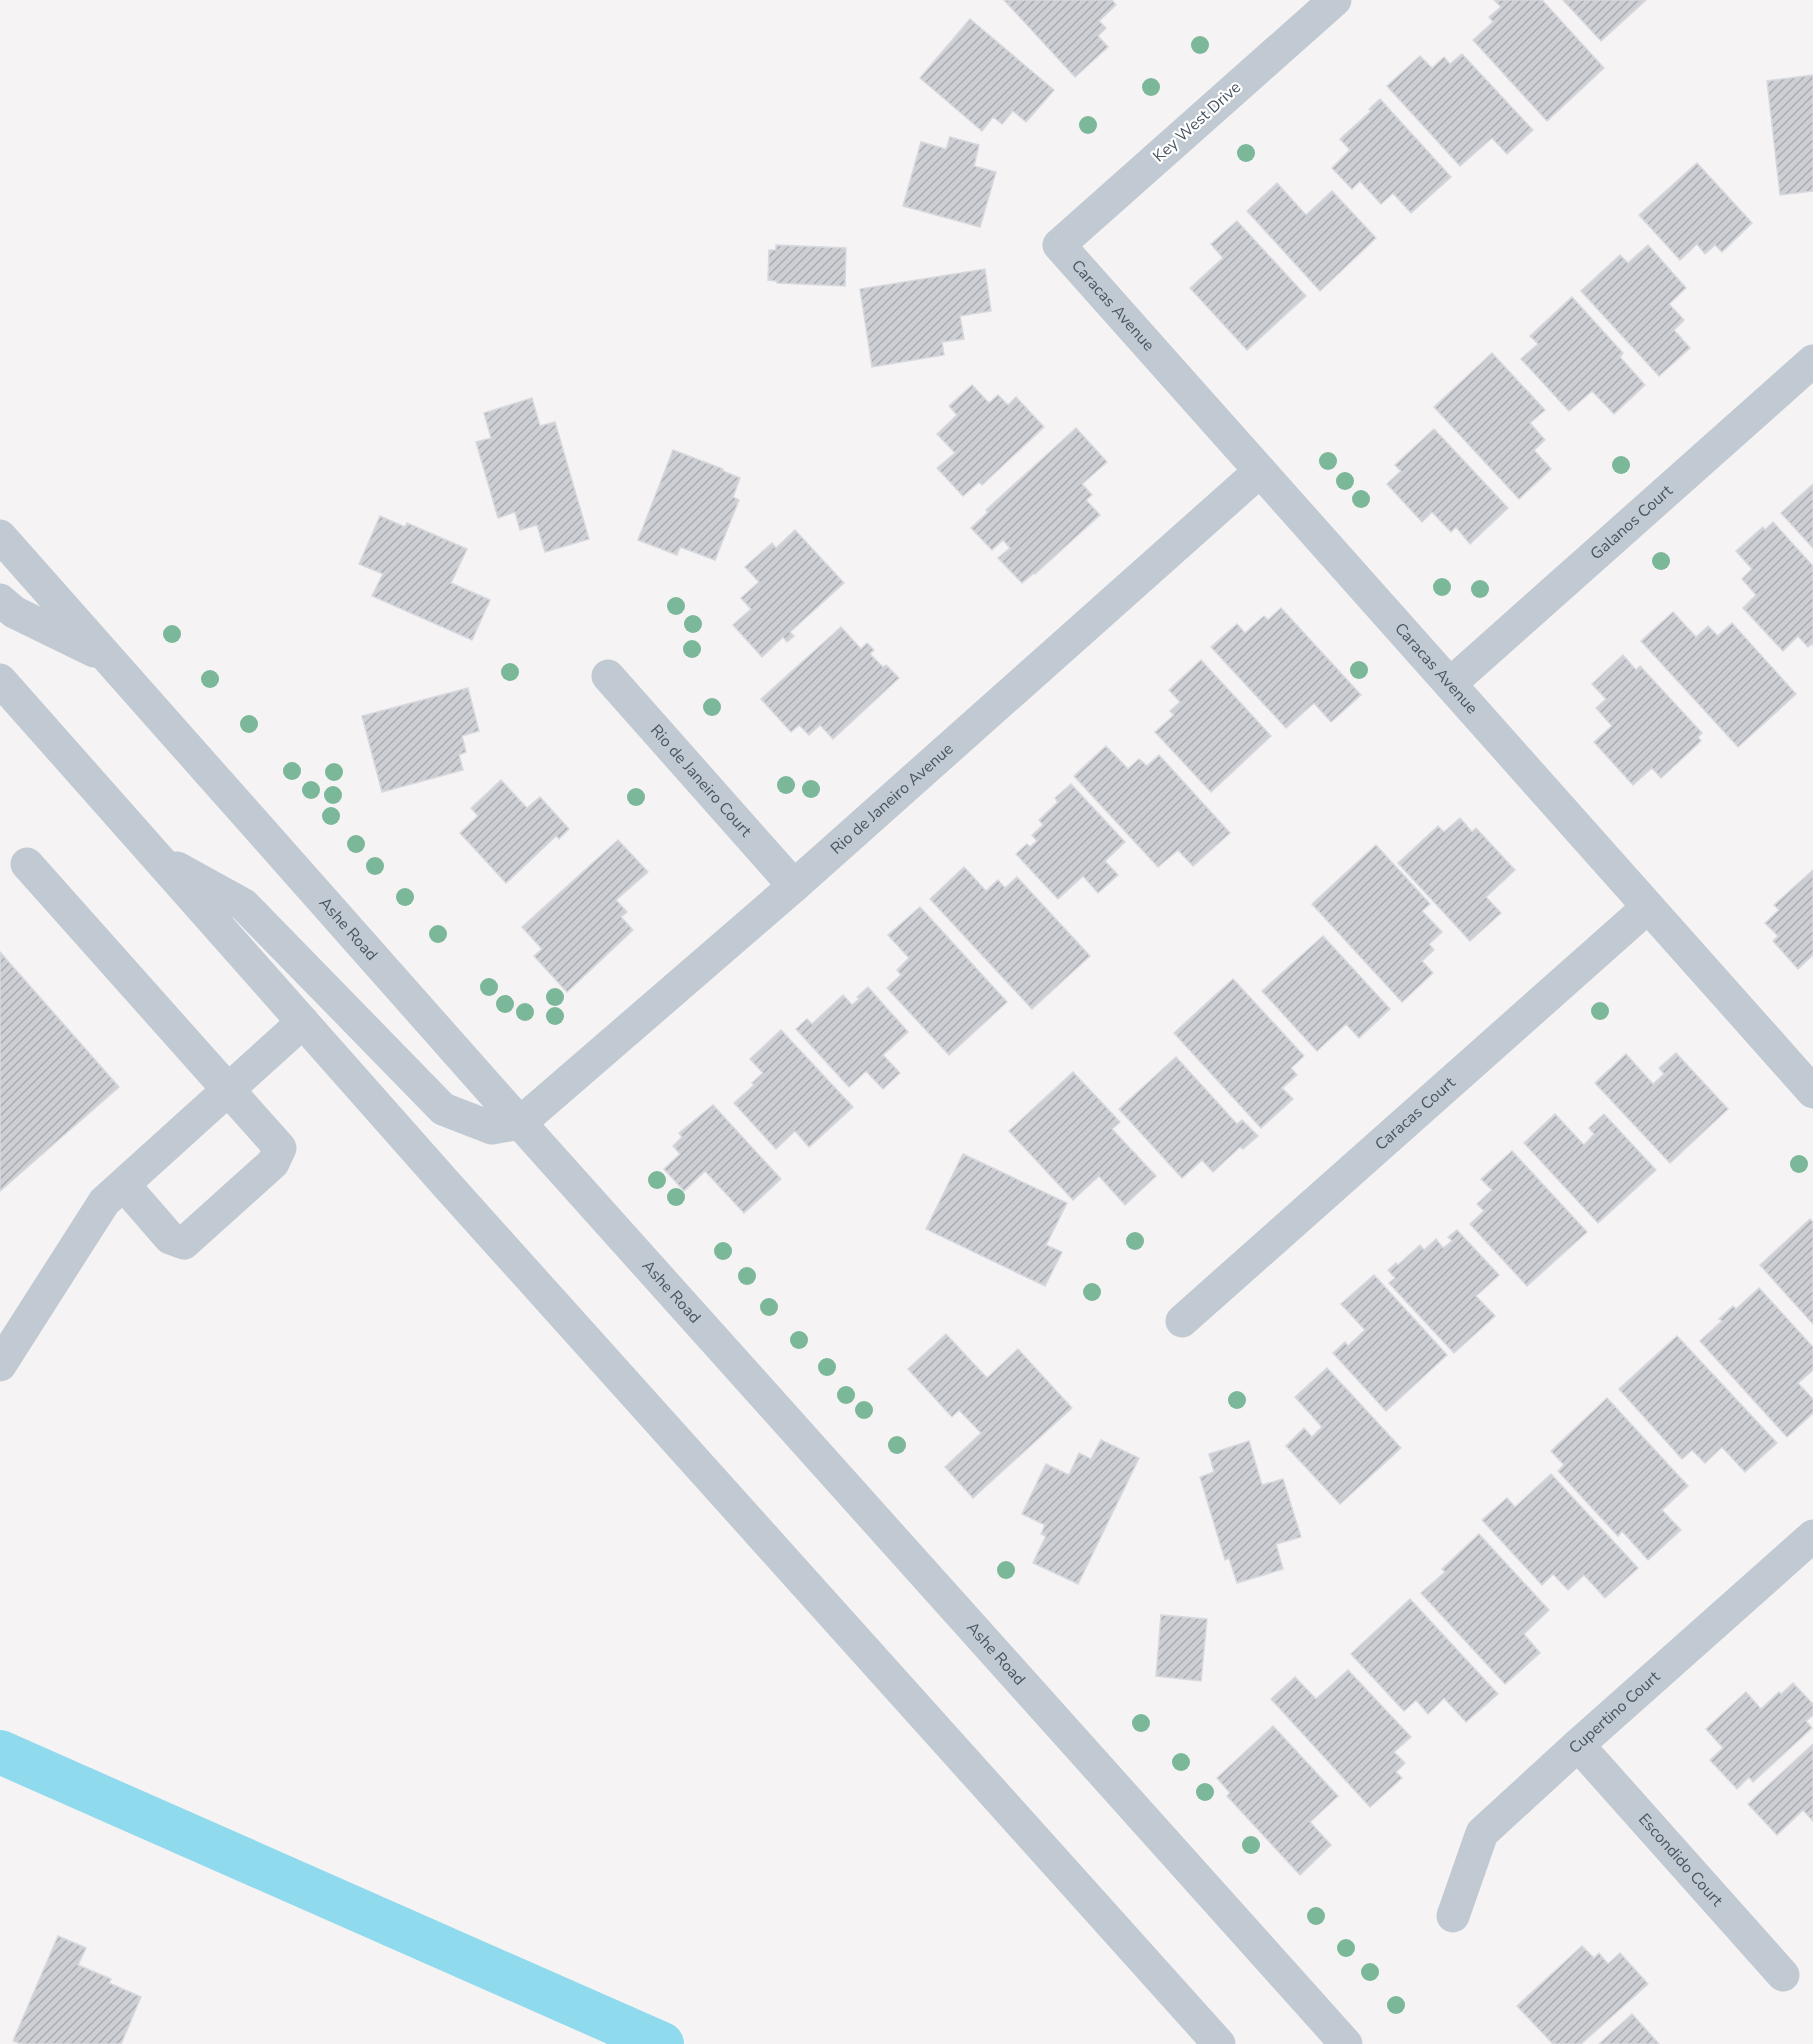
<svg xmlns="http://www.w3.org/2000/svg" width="1813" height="2044" viewBox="0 0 1813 2044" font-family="'Nunito Sans',sans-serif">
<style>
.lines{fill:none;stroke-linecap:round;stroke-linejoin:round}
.canal{stroke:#90daee;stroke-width:44}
.building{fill:url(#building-hatch);stroke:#d7d9de;stroke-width:1.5}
.minor{stroke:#c1cad2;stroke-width:33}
.tree{fill:#7bb799}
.labels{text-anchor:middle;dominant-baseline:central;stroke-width:4.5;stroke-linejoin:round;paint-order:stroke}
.street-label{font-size:16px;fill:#4a5661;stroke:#fff}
</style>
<defs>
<pattern id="building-hatch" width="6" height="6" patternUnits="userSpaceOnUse" patternTransform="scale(1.5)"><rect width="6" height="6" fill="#cdcfd5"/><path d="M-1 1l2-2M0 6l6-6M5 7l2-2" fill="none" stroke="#a8abb0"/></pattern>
</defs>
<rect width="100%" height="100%" fill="#f5f3f3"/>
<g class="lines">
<polyline class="canal" points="0,1752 662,2044"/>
</g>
<g class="building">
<polygon points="1004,0 1112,0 1116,5 1099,21 1106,28 1098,36 1108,47 1075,77"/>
<polygon points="1494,0 1542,0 1604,68 1547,121 1473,40 1493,22 1489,17 1501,7"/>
<polygon points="1563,0 1646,0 1601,41"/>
<polygon points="970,19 1054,90 1026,122 1013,111 1002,124 993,117 982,131 920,78"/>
<polygon points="1462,54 1533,130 1507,154 1492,138 1460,166 1387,86 1420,56 1432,68 1444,57 1450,64"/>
<polygon points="1813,75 1813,191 1780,195 1767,81"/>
<polygon points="1380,99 1451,177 1411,213 1393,193 1381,204 1360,181 1352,189 1332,168 1350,150 1340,139 1371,111 1369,109"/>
<polygon points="950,137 979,145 974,166 996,172 980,227 903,206 921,142 946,149"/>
<polygon points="1697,163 1752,223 1722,252 1715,245 1705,254 1697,244 1680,260 1639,215"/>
<polygon points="1277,183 1306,215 1332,191 1376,238 1320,291 1247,211"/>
<polygon points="1237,221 1306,296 1247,350 1190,288 1223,258 1211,244"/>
<polygon points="776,245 846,248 845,286 777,283 776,281 768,280 769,250 776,250"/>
<polygon points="1648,245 1686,288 1669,304 1684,320 1674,330 1690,348 1659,376 1581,291 1620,255 1628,263"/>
<polygon points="985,269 991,311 960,316 964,339 942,342 944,355 872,367 860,289"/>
<polygon points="1572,297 1623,353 1620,357 1645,385 1614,414 1592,391 1569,411 1521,359 1538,344 1530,336"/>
<polygon points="1492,353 1545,410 1530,423 1545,440 1534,450 1551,469 1519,499 1434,407"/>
<polygon points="972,385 989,403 998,395 1008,405 1016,397 1044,427 982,485 979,482 963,496 937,468 955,453 937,434 957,415 949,406"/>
<polygon points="532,398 540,426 555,422 589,539 545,552 537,525 520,530 515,512 498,518 476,442 491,438 484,413"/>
<polygon points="1076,428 1107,462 1082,484 1092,495 1086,500 1100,515 1035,574 1034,573 1022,583 998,558 1010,548 1003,540 992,550 971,528 988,512 986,510"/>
<polygon points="1434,429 1508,508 1470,544 1456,527 1451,532 1432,512 1422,522 1387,484 1401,471 1395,465"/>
<polygon points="673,450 723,469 723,471 740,478 733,497 739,500 715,560 680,547 677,555 638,540"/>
<polygon points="1813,484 1813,548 1781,513"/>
<polygon points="380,516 405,527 407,523 467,549 451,583 490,600 472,640 372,596 383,574 359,564"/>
<polygon points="1773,522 1813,566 1813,645 1812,644 1808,647 1798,636 1783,651 1743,608 1756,595 1742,579 1752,569 1736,551 1763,527 1765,530"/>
<polygon points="795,530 844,583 790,632 794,636 787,642 783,637 762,657 733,625 751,609 741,598 759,582 745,567 772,543 776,548"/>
<polygon points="1281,608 1361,695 1331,722 1314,703 1286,728 1211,647 1237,624 1245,633 1264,616 1268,620"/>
<polygon points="1673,612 1696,637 1708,626 1718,636 1732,623 1796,694 1738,747 1641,641"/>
<polygon points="841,627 861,649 867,643 874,650 870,654 883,667 886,665 899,678 833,739 820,725 809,735 799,725 791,732 761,699"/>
<polygon points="1623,655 1636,670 1640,666 1702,733 1698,737 1701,741 1661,778 1652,768 1633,785 1594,742 1612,726 1596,708 1606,699 1592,684"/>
<polygon points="1201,660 1271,736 1211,792 1155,732 1174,715 1170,711 1180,702 1169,690"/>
<polygon points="468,688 479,731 462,736 466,752 459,755 463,770 382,792 362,716"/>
<polygon points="1106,746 1128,769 1139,759 1147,766 1159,755 1230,833 1193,866 1178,850 1158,867 1074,776"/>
<polygon points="501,780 527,808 540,797 569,829 559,839 556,836 506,883 460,833 478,816 471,808"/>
<polygon points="1071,784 1125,842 1105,861 1118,875 1098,893 1083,876 1058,899 1016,854 1027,844 1030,847 1037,841 1032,835 1043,825 1039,820 1058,802 1055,798"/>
<polygon points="1460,818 1472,832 1476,828 1515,870 1486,897 1501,913 1470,941 1398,863 1438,826 1444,832"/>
<polygon points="618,840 648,872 616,900 627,912 621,917 633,930 567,992 534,956 542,949 522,927"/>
<polygon points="1376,845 1430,904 1422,911 1442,932 1429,944 1434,950 1422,961 1433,973 1402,1002 1312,904"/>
<polygon points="964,867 986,891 998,880 1005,888 1017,877 1090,956 1032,1009 930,899"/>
<polygon points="1813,870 1813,955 1798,969 1773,941 1778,936 1765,923 1779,910 1774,905"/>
<polygon points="920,907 1007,1002 949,1055 887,988 901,975 897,970 909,958 888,935"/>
<polygon points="1323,936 1390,1009 1359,1038 1346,1024 1317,1051 1262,991"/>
<polygon points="0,952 119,1087 0,1191"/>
<polygon points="1233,979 1304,1056 1291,1068 1297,1075 1282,1088 1293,1099 1261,1128 1174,1033"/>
<polygon points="868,987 908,1032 883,1055 900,1073 883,1089 866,1071 849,1087 796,1029 807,1019 812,1024 843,995 852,1005 859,999 857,997"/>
<polygon points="781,1030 853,1107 809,1147 795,1131 776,1149 734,1103 754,1085 752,1083 763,1073 750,1059"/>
<polygon points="1676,1053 1728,1109 1670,1163 1595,1083 1626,1054 1653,1084 1664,1074 1659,1068"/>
<polygon points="1176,1057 1237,1124 1242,1120 1258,1136 1243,1149 1240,1147 1213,1172 1202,1160 1182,1178 1119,1109"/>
<polygon points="1073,1072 1120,1122 1112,1129 1156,1176 1125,1205 1099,1176 1073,1200 1009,1131"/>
<polygon points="713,1105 781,1179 744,1213 705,1171 684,1191 664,1169 680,1154 673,1146 682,1137 679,1133"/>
<polygon points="1555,1114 1584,1145 1594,1134 1589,1128 1604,1114 1656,1170 1598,1223 1524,1143"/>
<polygon points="1512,1151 1587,1232 1527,1286 1470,1224 1484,1211 1477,1204 1492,1190 1481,1179"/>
<polygon points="963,1154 1067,1203 1046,1245 1062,1252 1045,1286 926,1229"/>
<polygon points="1810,1219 1813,1222 1813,1324 1760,1265"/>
<polygon points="1457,1230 1499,1275 1476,1296 1495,1316 1454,1353 1389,1283 1395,1278 1388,1270 1396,1263 1398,1265 1420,1245 1424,1250 1436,1239 1443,1248 1452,1241 1448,1237"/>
<polygon points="1374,1275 1447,1355 1386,1411 1333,1353 1345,1342 1348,1346 1365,1330 1341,1304"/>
<polygon points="1759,1288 1813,1347 1813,1370 1798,1383 1813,1399 1813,1413 1787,1437 1700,1341 1722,1321 1719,1319 1733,1306 1736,1309"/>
<polygon points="946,1334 987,1378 1018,1349 1072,1408 973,1498 945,1467 981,1433 959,1410 952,1417 908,1369"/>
<polygon points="1677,1336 1777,1443 1745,1472 1722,1447 1705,1463 1692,1450 1682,1459 1619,1389"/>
<polygon points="1327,1368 1401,1448 1340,1504 1286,1446 1304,1428 1312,1437 1322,1427 1295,1397"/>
<polygon points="1607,1398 1688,1486 1662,1510 1681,1530 1648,1560 1622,1531 1618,1536 1558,1471 1564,1465 1551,1451"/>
<polygon points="1101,1440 1139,1458 1078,1584 1033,1563 1046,1536 1041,1534 1045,1525 1022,1514 1046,1464 1069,1475 1079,1453 1091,1459"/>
<polygon points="1249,1441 1262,1485 1283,1479 1301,1537 1276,1544 1283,1569 1237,1583 1229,1558 1225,1560 1200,1477 1214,1472 1209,1454"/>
<polygon points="1551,1474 1638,1568 1605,1598 1584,1575 1568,1590 1553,1574 1542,1585 1482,1520 1507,1498 1515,1507"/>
<polygon points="1479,1534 1549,1610 1524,1634 1540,1653 1505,1684 1421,1593 1445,1572 1442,1569"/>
<polygon points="1410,1599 1498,1694 1466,1722 1444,1698 1428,1714 1416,1700 1404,1711 1351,1654"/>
<polygon points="1161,1615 1207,1619 1201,1681 1156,1676"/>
<polygon points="1348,1670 1411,1737 1394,1752 1405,1763 1396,1772 1402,1778 1370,1807 1271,1699 1295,1677 1316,1699"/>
<polygon points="1793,1683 1813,1704 1813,1715 1806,1721 1812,1728 1753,1782 1749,1777 1737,1789 1710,1760 1723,1748 1706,1729 1746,1692 1761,1709 1779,1692 1781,1694"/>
<polygon points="1273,1726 1338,1796 1310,1822 1331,1845 1300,1875 1227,1796 1230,1793 1217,1778"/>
<polygon points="1813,1744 1813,1821 1803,1810 1777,1835 1748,1804"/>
<polygon points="58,1936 86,1948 78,1965 111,1979 109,1983 141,1997 121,2044 21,2044 13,2041"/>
<polygon points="1582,1946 1594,1958 1599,1953 1608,1964 1620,1953 1648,1984 1581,2044 1553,2044 1517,2006"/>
<polygon points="1632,2014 1659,2044 1599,2044"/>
</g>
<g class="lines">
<g class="minor">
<path id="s1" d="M1335 0 1059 245 1813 1092"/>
<path id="s2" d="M0 536 520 1123 1346 2044"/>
<polyline points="0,600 14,612 94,651"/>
<path id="s3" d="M608 676 794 886"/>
<polyline points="0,680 447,1185 1219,2044"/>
<path id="s4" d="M1450 684 1813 361"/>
<polyline points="27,864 280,1148 273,1163 184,1243 170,1238 124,1185"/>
<path id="s5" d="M177 868 244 905 443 1109 492 1128 520 1123 794 886 1260 471"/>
<path id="s6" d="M1182 1321 1648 907"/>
<polyline points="0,1365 104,1202 303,1022"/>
<path id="s7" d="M1578 1745 1783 1975"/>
<path id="s8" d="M1453 1916 1482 1833 1578 1745 1813 1536"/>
</g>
</g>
<g class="tree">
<circle cx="1200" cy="45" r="9"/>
<circle cx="1151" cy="87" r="9"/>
<circle cx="1088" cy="125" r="9"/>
<circle cx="1246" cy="153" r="9"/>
<circle cx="1328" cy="461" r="9"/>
<circle cx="1621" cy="465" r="9"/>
<circle cx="1345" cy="481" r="9"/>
<circle cx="1361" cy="499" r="9"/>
<circle cx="1661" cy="561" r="9"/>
<circle cx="1442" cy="587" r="9"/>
<circle cx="1480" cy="589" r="9"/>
<circle cx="676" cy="606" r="9"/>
<circle cx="693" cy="624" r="9"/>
<circle cx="172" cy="634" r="9"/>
<circle cx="692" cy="649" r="9"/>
<circle cx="1359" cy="670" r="9"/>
<circle cx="510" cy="672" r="9"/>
<circle cx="210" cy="679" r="9"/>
<circle cx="712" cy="707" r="9"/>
<circle cx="249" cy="724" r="9"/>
<circle cx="292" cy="771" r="9"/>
<circle cx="334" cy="772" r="9"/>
<circle cx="786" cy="785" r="9"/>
<circle cx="811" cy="789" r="9"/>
<circle cx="311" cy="790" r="9"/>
<circle cx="333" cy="795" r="9"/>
<circle cx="636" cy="797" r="9"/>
<circle cx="331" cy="816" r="9"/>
<circle cx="356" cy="844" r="9"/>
<circle cx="375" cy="866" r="9"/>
<circle cx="405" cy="897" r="9"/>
<circle cx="438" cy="934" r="9"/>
<circle cx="489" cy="987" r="9"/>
<circle cx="555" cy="997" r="9"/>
<circle cx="505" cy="1004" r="9"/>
<circle cx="1600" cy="1011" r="9"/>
<circle cx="525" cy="1012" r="9"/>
<circle cx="555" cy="1016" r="9"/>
<circle cx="1799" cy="1164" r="9"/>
<circle cx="657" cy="1180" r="9"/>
<circle cx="676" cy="1197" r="9"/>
<circle cx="1135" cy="1241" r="9"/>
<circle cx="723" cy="1251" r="9"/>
<circle cx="747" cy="1276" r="9"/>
<circle cx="1092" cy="1292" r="9"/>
<circle cx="769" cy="1307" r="9"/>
<circle cx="799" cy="1340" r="9"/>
<circle cx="827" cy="1367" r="9"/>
<circle cx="846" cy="1395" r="9"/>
<circle cx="1237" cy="1400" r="9"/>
<circle cx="864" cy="1410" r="9"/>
<circle cx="897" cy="1445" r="9"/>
<circle cx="1006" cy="1570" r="9"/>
<circle cx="1141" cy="1723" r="9"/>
<circle cx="1181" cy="1762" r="9"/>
<circle cx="1205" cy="1792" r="9"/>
<circle cx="1251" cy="1845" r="9"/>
<circle cx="1316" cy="1916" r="9"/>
<circle cx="1346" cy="1948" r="9"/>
<circle cx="1370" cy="1972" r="9"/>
<circle cx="1396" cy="2005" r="9"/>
</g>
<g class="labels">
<g class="street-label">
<text transform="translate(1197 122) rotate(-42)">Key West Drive</text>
<text stroke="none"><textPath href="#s1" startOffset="450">Caracas Avenue</textPath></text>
<text stroke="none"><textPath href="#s4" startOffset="243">Galanos Court</textPath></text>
<text stroke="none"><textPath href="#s1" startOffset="936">Caracas Avenue</textPath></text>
<text stroke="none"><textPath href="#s3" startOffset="140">Rio de Janeiro Court</textPath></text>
<text stroke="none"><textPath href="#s5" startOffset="936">Rio de Janeiro Avenue</textPath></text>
<text stroke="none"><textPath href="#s2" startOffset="525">Ashe Road</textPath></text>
<text stroke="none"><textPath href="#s6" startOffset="312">Caracas Court</textPath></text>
<text stroke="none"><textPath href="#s2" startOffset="1011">Ashe Road</textPath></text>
<text stroke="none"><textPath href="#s2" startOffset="1497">Ashe Road</textPath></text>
<text stroke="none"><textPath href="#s8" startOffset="267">Cupertino Court</textPath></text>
<text stroke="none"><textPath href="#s7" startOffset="154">Escondido Court</textPath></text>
</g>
</g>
</svg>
